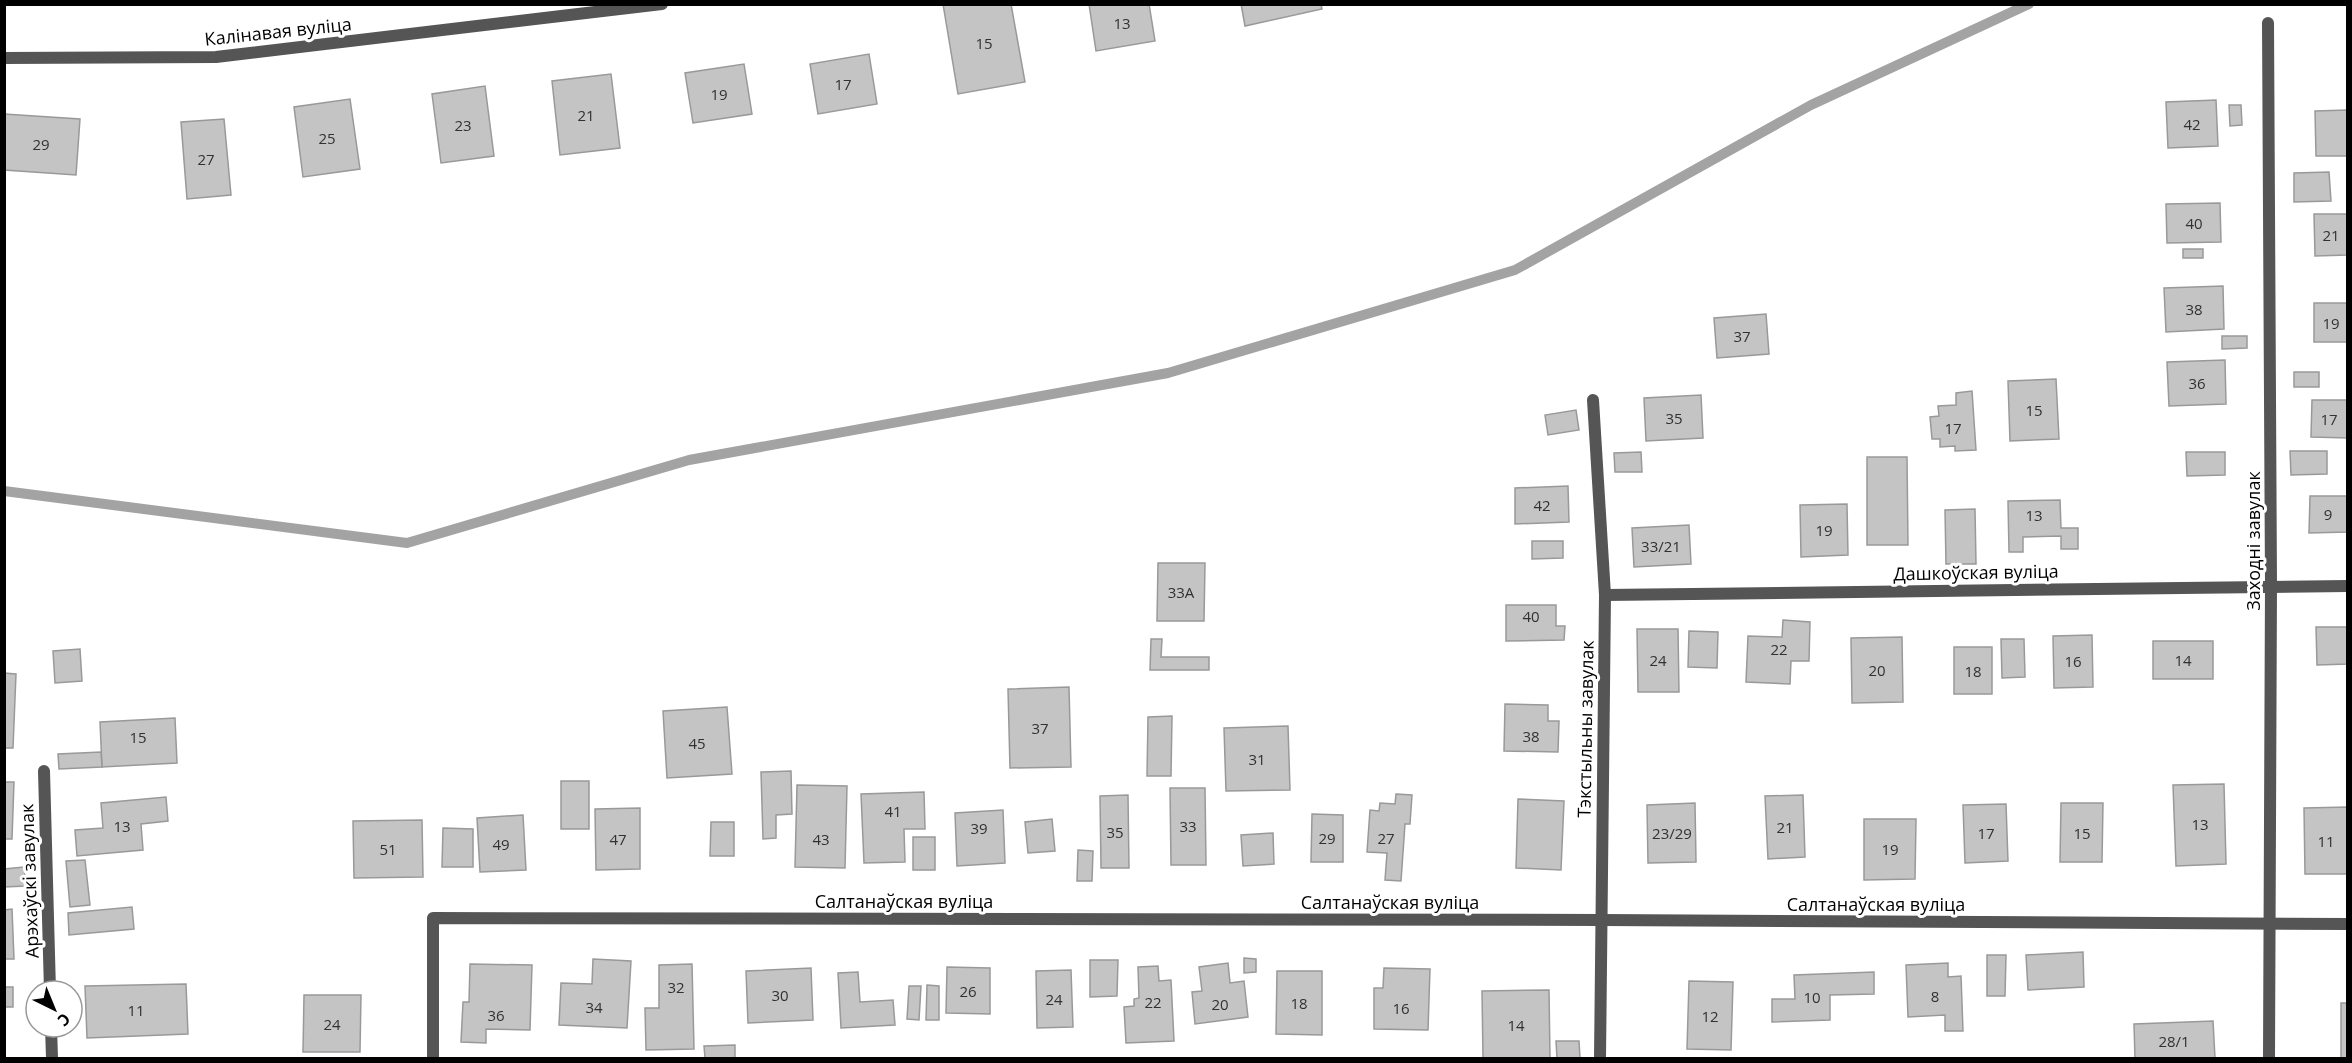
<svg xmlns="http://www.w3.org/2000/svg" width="2352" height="1063" viewBox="0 0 2352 1063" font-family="'Open Sans',sans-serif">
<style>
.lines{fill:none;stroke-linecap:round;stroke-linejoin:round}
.stream{stroke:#a3a3a3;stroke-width:10}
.building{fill:#c4c4c4;stroke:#999;stroke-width:1.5}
.minor{stroke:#555;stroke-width:12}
.labels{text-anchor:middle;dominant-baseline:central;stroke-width:6;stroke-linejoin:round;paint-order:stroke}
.number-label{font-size:15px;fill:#313131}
.street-label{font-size:18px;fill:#000;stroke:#fff}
</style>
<rect width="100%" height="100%" fill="#fff"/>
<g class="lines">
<polyline class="stream" points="4,491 407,543 689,460 1168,373 1515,270 1811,105 2029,4"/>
</g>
<g class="building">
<polygon points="943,4 1011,4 1025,82 958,94"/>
<polygon points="1089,4 1149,4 1155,41 1096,51"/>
<polygon points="1241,4 1321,4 1322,9 1245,26"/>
<polygon points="869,54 877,104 818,114 810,64"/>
<polygon points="744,64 752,114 693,123 685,73"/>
<polygon points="611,74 620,148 560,155 552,81"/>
<polygon points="485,86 494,156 441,163 432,94"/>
<polygon points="350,99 360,169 303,177 294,107"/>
<polygon points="2216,100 2218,146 2168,148 2166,102"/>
<polygon points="2229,105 2241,105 2242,125 2230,126"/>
<polygon points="2348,110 2348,156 2316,156 2315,111"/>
<polygon points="4,114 80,119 76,175 4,170"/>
<polygon points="224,119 231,195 187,199 181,122"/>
<polygon points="2329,172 2331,201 2294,202 2294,173"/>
<polygon points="2220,203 2221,242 2167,243 2166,204"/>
<polygon points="2314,214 2348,214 2348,255 2315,256"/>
<rect x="2183" y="249" width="20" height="9"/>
<polygon points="2223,286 2224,329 2166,332 2164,288"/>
<rect x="2314" y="303" width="34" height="39"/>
<polygon points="1766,314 1769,354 1717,358 1714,318"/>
<polygon points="2222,336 2247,336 2247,348 2222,349"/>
<polygon points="2225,360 2226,404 2169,406 2167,362"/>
<rect x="2294" y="372" width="25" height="15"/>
<polygon points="2056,379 2059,439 2010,441 2008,381"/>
<polygon points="1972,391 1976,450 1955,451 1955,446 1940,447 1940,439 1932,439 1930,417 1939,416 1938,406 1956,405 1956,393"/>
<polygon points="1701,395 1703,438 1646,441 1644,398"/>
<polygon points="2312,400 2348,400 2348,438 2311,437"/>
<polygon points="1576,410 1579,430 1548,435 1545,415"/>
<polygon points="2290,451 2327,451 2327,474 2291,475"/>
<polygon points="1641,452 1642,472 1615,472 1614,453"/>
<polygon points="2186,452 2225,452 2225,475 2187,476"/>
<polygon points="1867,457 1907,457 1908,545 1867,545"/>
<polygon points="1568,486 1569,522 1515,524 1515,488"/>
<polygon points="2310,496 2348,496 2348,532 2309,533"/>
<polygon points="2060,500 2061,528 2078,528 2078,549 2061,549 2061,536 2023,537 2023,552 2009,552 2008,501"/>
<polygon points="1847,504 1848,555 1801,557 1800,505"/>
<polygon points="1975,509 1976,564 1946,564 1945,510"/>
<polygon points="1689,525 1691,564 1634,567 1632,528"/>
<polygon points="1532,541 1563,541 1563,558 1532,559"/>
<polygon points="1158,563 1205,563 1204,621 1157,621"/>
<polygon points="1506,605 1556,605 1556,626 1565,626 1564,640 1506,641"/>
<polygon points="1783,620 1810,622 1809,661 1791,661 1790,684 1746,682 1748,636 1782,637"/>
<polygon points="2316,627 2348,627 2348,664 2317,665"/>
<polygon points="1637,629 1678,629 1679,692 1638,692"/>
<polygon points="1689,631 1718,632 1717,668 1688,667"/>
<polygon points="2092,635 2093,687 2054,688 2053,636"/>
<polygon points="1902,637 1903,702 1852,703 1851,638"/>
<polygon points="1151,639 1162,639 1161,657 1209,657 1209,670 1150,670"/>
<polygon points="2001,639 2024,639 2025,677 2002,678"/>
<rect x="2153" y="641" width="60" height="38"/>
<rect x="1954" y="647" width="38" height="47"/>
<polygon points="80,649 82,681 55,683 53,651"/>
<polygon points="4,673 16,674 13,748 4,748"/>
<polygon points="1069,687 1071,767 1010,768 1008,689"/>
<polygon points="1505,704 1548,705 1548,721 1559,721 1558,752 1504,751"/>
<polygon points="727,707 732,774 667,778 663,711"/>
<polygon points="1172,716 1171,776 1147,776 1148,717"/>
<polygon points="175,718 177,763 102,767 100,722"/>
<polygon points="1288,726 1290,790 1226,791 1224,728"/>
<polygon points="101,752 102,767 59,769 58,754"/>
<polygon points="791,771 792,814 776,815 776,838 763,839 761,772"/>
<rect x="561" y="781" width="28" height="48"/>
<polygon points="4,782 14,782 12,839 4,839"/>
<polygon points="2224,784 2226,864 2176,866 2173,785"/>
<polygon points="797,785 847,786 845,868 795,867"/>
<polygon points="1170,788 1205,788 1206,865 1171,865"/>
<polygon points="924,792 925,829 904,829 905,862 864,863 861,794"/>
<polygon points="1396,794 1412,795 1410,824 1405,824 1401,881 1385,880 1387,853 1367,852 1370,810 1379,811 1380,803 1395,804"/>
<polygon points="1128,795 1129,868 1101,868 1100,796"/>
<polygon points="1803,795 1805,857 1768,859 1765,796"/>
<polygon points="166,797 168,821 141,824 143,850 77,856 75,830 103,828 101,803"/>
<polygon points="1518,799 1564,801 1561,870 1516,868"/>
<polygon points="1695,803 1696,862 1648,863 1647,805"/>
<polygon points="2061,803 2103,803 2102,862 2060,862"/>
<polygon points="2006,804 2008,861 1965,863 1963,805"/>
<polygon points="2348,807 2348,874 2305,874 2304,808"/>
<polygon points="640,808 640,869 596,870 595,809"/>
<polygon points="1003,810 1005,863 957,866 955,813"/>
<polygon points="1312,814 1343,815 1343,862 1311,862"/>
<polygon points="523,815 526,870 480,872 477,818"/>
<polygon points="1052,819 1055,851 1028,853 1025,822"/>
<polygon points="1864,819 1916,819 1915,879 1864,880"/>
<polygon points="422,820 423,877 354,878 353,821"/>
<polygon points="711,822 734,822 734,856 710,856"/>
<polygon points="443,828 473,829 473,867 442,867"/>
<polygon points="1273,833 1274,864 1243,866 1241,835"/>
<rect x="913" y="837" width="22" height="33"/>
<polygon points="1078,850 1093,851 1092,881 1077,881"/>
<polygon points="85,860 90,905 70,907 66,861"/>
<polygon points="24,867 26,886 4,887 4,869"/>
<polygon points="132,907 134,929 69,935 68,913"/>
<polygon points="12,909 14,959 4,959 4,910"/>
<polygon points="2083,952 2084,987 2028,990 2026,955"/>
<polygon points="1987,955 2006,955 2005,996 1987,996"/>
<polygon points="1244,958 1256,959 1256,972 1244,973"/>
<polygon points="593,959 631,961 627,1028 559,1025 561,983 592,984"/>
<polygon points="1090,960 1118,960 1117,996 1090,997"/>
<polygon points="1228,963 1230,983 1244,981 1248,1017 1195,1024 1192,992 1202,991 1199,967"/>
<polygon points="1948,963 1948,977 1961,976 1963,1031 1945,1031 1945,1015 1908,1017 1906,965"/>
<polygon points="470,964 532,965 530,1030 486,1029 486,1043 461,1042 463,1002 469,1002"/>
<polygon points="692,964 694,1049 646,1050 645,1008 659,1008 659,965"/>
<polygon points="1158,966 1159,981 1171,980 1174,1041 1126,1043 1124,1007 1134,1006 1134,999 1139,998 1138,967"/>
<polygon points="947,967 990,968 990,1014 946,1013"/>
<polygon points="811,968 813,1020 748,1023 746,971"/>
<polygon points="1384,968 1430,969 1428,1030 1374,1029 1374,988 1383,988"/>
<polygon points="1071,970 1073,1027 1037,1028 1036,971"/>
<polygon points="1277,971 1322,971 1322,1035 1276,1034"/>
<polygon points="858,972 860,1002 893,1000 895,1025 841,1028 838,973"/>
<polygon points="1874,972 1874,994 1830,995 1830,1020 1772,1022 1772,999 1795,999 1794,975"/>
<polygon points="1689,981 1733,982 1731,1050 1687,1049"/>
<polygon points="186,984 188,1034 87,1038 85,986"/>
<polygon points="927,985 939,986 939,1020 926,1020"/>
<polygon points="909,986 921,986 919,1020 907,1019"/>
<rect x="4" y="987" width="9" height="20"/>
<polygon points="1549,990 1550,1058 1483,1058 1482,991"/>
<polygon points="304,995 361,995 360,1052 303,1052"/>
<rect x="2341" y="1003" width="7" height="55"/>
<polygon points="2213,1021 2215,1058 2135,1058 2134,1024"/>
<polygon points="1556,1041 1579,1041 1580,1058 1557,1058"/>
<polygon points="735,1045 735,1058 705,1058 704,1046"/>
</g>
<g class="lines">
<g class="minor">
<polyline points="2268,23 2271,585 2269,1058"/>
<polyline points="4,58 216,57 662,4"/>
<polyline points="1593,400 1605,595 1600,1058"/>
<polyline points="1605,595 2348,586"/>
<polyline points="44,771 50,991"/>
<polyline points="51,1027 52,1058"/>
<polyline points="433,1058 433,918 1601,920 2348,924"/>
</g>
</g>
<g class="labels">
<g class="number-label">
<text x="1122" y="23">13</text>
<text x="984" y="43">15</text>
<text x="843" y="84">17</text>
<text x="719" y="94">19</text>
<text x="586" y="115">21</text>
<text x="2192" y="124">42</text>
<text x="463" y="125">23</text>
<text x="327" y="138">25</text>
<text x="41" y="144">29</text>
<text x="206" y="159">27</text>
<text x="2194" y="223">40</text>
<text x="2331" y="235">21</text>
<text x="2194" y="309">38</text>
<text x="2331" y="323">19</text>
<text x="1742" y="336">37</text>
<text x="2197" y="383">36</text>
<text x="2034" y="410">15</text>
<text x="1674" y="418">35</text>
<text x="2329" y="419">17</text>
<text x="1953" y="428">17</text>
<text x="1542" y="505">42</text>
<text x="2328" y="514">9</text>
<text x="2034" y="515">13</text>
<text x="1824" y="530">19</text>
<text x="1661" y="546">33/21</text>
<text x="1181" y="592">33А</text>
<text x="1531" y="616">40</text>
<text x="1779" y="649">22</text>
<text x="1658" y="660">24</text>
<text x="2183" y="660">14</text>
<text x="2073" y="661">16</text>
<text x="1877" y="670">20</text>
<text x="1973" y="671">18</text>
<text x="1040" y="728">37</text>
<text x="1531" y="736">38</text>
<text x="138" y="737">15</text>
<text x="697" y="743">45</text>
<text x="1257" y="759">31</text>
<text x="893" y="811">41</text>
<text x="2200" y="824">13</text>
<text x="122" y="826">13</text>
<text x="1188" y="826">33</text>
<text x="1785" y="827">21</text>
<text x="979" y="828">39</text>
<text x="1115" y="832">35</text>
<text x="1672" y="833">23/29</text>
<text x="1986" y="833">17</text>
<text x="2082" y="833">15</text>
<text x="1327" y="838">29</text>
<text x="1386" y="838">27</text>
<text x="618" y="839">47</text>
<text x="821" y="839">43</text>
<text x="2326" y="841">11</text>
<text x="501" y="844">49</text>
<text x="388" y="849">51</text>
<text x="1890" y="849">19</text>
<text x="676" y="987">32</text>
<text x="968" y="991">26</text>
<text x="780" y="995">30</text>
<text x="1935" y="996">8</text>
<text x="1812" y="997">10</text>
<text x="1054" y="999">24</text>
<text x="1153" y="1002">22</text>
<text x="1299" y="1003">18</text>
<text x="1220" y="1004">20</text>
<text x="594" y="1007">34</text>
<text x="1401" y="1008">16</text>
<text x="136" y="1010">11</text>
<text x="496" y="1015">36</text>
<text x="1710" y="1016">12</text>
<text x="332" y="1024">24</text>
<text x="1516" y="1025">14</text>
<text x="2174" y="1041">28/1</text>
</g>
<g class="street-label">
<text transform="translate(278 31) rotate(-6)">Калінавая вуліца</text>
<text transform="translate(2253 541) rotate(-90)">Заходні завулак</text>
<text transform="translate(1976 572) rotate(-1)">Дашкоўская вуліца</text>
<text transform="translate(1585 729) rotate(-89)">Тэкстыльны завулак</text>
<text transform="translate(29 881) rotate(-92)">Арэхаўскі завулак</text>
<text x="904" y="901">Салтанаўская вуліца</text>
<text x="1390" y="902">Салтанаўская вуліца</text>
<text x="1876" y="904">Салтанаўская вуліца</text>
</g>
</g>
<rect width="2352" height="1063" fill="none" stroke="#000000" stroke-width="12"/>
<g transform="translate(54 1009) rotate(137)"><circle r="28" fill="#ffffff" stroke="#999999" stroke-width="1.5"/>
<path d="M0-4.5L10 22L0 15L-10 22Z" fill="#000000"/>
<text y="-9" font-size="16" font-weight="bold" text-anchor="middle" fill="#000000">С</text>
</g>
</svg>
